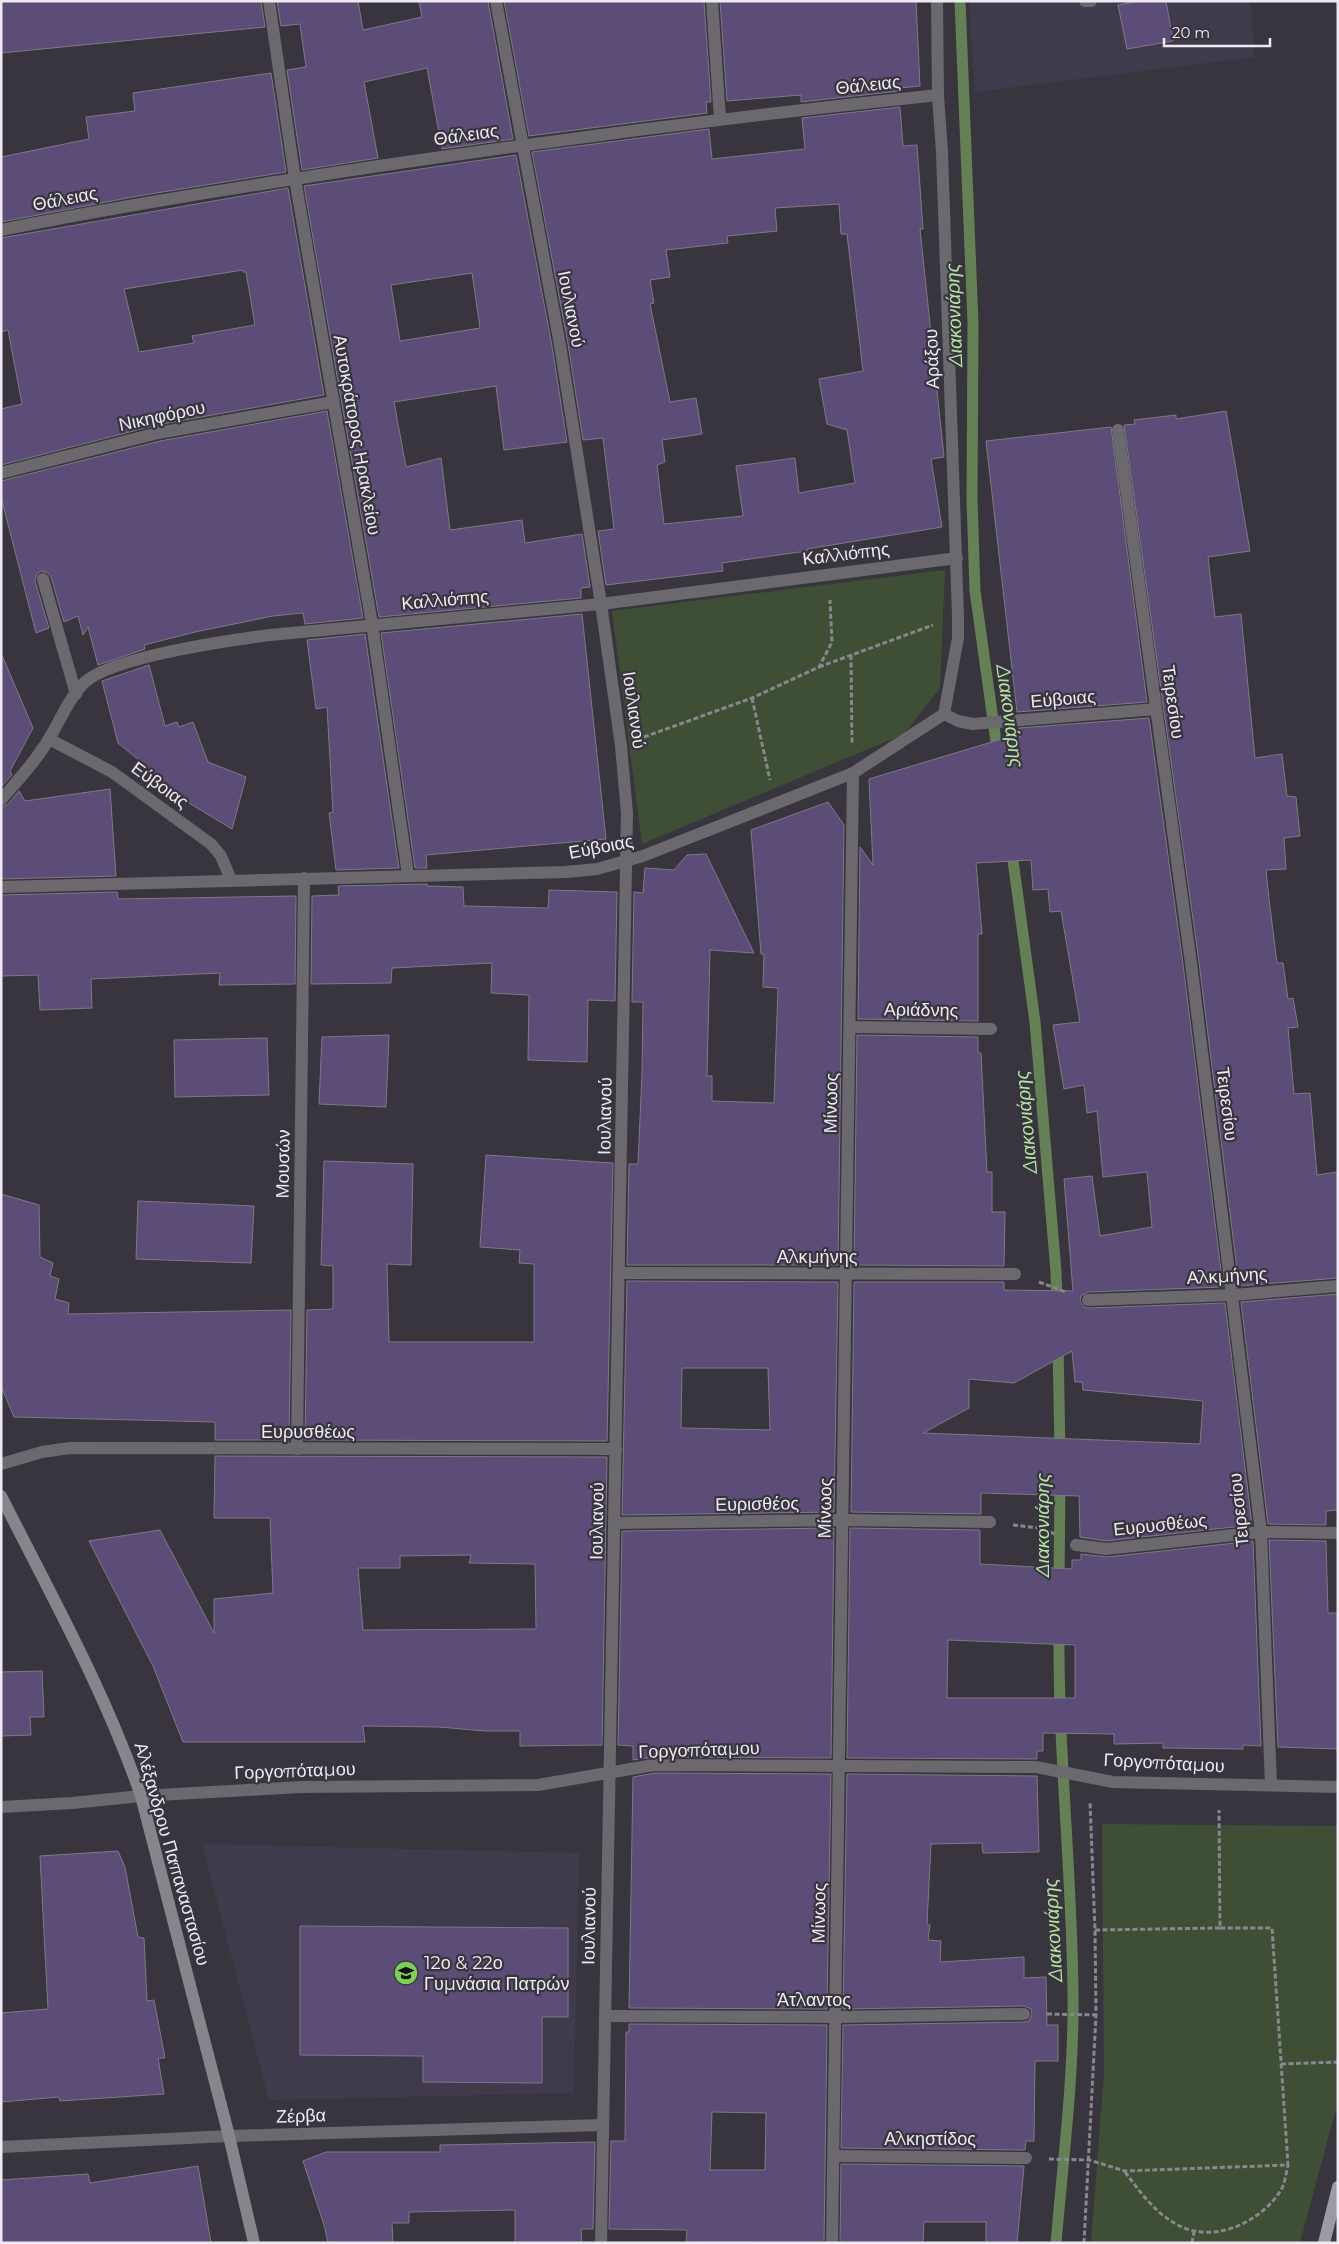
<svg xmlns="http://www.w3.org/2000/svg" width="1339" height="2244" viewBox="0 0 1339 2244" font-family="Montserrat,sans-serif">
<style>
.built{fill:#403b4a}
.green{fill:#3e4f36}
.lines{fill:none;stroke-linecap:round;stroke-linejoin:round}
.stream{stroke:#638155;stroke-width:11}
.building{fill:#5b4c78;stroke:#7d7a84;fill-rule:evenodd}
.path{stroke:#89878e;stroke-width:3;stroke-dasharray:5 2.5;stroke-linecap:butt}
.service{stroke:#6b696e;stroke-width:12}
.minor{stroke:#6b696e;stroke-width:12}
.secondary{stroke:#87858c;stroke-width:12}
.primary{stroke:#9d9aa3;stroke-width:12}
.labels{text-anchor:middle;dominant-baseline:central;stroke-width:4.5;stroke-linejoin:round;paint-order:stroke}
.street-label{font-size:18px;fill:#edebf1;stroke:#38353e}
.poi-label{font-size:18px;fill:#edebf1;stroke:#38353e;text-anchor:start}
.water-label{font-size:19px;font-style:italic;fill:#b6e5a1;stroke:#38353e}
</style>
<rect width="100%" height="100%" fill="#38353e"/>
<g class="built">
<polygon points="969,1 1251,1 1254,57 975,92"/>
<polygon points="202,1844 579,1853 574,2093 269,2100"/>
</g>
<g class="green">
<polygon points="945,570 940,688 904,734 642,844 612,611"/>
<polygon points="1102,1824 1338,1826 1338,2101 1300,2243 1091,2243 1104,2073"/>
</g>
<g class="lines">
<g class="stream">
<polyline points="960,1 973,323 972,499 975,591 998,756"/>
<polyline points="1011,846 1035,1022 1056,1272 1057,1305"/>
<polyline points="1058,1343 1060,1452"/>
<polyline points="1059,1582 1060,1481"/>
<path d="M1056 2243C1063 2160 1074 2077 1073 1994 1072 1872 1058 1752 1059 1631"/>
</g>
</g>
<g class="building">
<polygon points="1,1 261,1 265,27 1,53"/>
<polygon points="277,1 358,1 363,30 422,17 419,1 488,1 513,139 442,149 427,68 364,82 378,158 302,170 287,70 306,67 300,24 281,26"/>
<polygon points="504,1 704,1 711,102 706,102 707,113 529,136"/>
<polygon points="720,1 916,1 920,86 899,88 899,91 801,102 801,95 727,101"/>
<polygon points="1139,1 1166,1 1173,41 1127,49 1118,5"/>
<polygon points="271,73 286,172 138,196 1,222 1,157 89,139 86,117 135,111 133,93"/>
<path d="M900 107 903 146 917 145 923 229H920L944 457 931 459 942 527 807 549V551L722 563 723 571 606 585 598 531 614 529 603 438 583 440 568 344 532 152 709 129 712 159 805 149 802 118ZM839 204 841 234H847L863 371 819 379 827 424 847 430 855 483 799 493 795 458 736 466 743 516 664 524 657 465 665 462 662 440 702 434 696 398 670 402 650 304 654 303 650 280 670 277 666 250 728 243 727 236 777 231 775 208Z"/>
<path d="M516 155 552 346 567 442 504 450 496 386 394 402 406 467 441 458 450 530 522 520 525 543 582 534 590 587 581 588V598L379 617 304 186ZM472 273 480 328 400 341 391 285Z"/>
<path d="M288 188 324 395 157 425 1 465V409L22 404 8 330 1 332V238ZM243 270V272H246L255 325 192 336 194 343 139 352 124 289Z"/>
<polygon points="327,411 363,618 305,624 303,613 273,616 195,632 144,645 145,649 98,665 88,627 83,635 78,616 64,622 51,577 48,573 41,571 37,574 35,581 49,628 36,633 1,497 1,481 160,441"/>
<polygon points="1226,411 1250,551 1208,557 1215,617 1241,614 1255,758 1282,754 1287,796 1296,797 1300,836 1284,838 1286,869 1266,870 1269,899 1277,963 1283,963 1288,999 1293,998 1298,1027 1288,1028 1294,1094 1310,1093 1317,1175 1338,1172 1338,1278 1239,1286 1199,962 1124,425 1135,424 1134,420 1176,415 1176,419"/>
<polygon points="1111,427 1147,702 1017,712 986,441"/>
<polygon points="582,614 606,839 426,855 427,868 415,868 381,633"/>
<polygon points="365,634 399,868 336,870 329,813 333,812 327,707 316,709 307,640"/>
<polygon points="1,653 33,728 10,771 12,775 1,787"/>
<polygon points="149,665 165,726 177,722 179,727 193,722 208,762 246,777 232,829 166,789 162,779 118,743 102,681"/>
<path d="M1149 718 1183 964 1223 1287 1088 1292 1081 1296 1080 1301 1084 1307 1088 1308 1225 1303 1252 1525 1106 1541 1080 1537 1079 1496 981 1493V1514L851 1512 854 1282H1004V1290L1073 1291 1064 1179 1092 1176 1100 1236 1152 1227 1147 1172 1103 1177 1097 1111 1087 1113 1084 1085 1064 1089 1053 1025 1080 1022 1061 911 1050 912 1048 889 1033 890 1031 860 976 863 982 934H978V1021L858 1019 860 847 873 865 869 779 1005 738 1020 737 1019 728ZM1072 1351 1075 1382H1082L1083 1390 1203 1401 1200 1444 923 1433 969 1408V1379L1014 1383Z"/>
<polygon points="110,789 116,876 1,879 1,808 7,805 19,791 25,801"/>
<polygon points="828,802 844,825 838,1265 627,1265 629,1164 638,1164 642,1073 643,1002 632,1002 634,892 643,893 645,868 674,870 687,855 706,854 754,953 710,950 707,1076 712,1076 712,1101 774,1103 778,988 763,987 764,954 761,954 751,830"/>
<polygon points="427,884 427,886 463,887 464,906 548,908 549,890 617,892 615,1001 588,1000 587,1062 528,1060 529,995 491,993 492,963 392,968 391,983 311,984 312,896 339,895 338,886"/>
<polygon points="117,892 118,899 296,896 295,984 219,985 220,973 91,979 92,1008 40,1010 38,975 1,976 1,895"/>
<polygon points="389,1035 386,1107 319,1104 322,1037"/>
<polygon points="857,1035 978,1037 978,1053 981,1053 987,1172 992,1172 992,1212 1005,1212 1004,1266 854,1265"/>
<polygon points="267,1038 269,1095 175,1097 174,1040"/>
<polygon points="486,1155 613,1163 607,1441 305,1440 307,1310 333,1309 333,1266 321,1265 324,1161 413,1164 411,1265 387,1264 389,1342 534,1342 534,1264 519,1263 520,1250 480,1247"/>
<polygon points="1,1194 39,1205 40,1257 53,1263 50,1276 59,1279 55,1299 69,1303 68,1314 291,1310 289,1440 215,1440 215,1422 14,1417 1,1386"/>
<polygon points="138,1201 254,1206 251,1263 136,1259"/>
<path d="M627 1281 838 1282 834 1512 622 1515ZM682 1368H768L770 1430 681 1428Z"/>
<polygon points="1338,1294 1338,1510 1326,1511 1326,1525 1268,1524 1241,1302"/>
<path d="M215 1456 607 1457 602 1745 520 1746V1731H485L439 1727 363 1726 365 1742H183L153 1666 89 1541 160 1530 214 1633V1599L273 1593 270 1518H214ZM471 1555 469 1563 535 1564 536 1629 363 1630 358 1568H400V1556Z"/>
<polygon points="834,1528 831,1758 654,1757 633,1760 633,1746 618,1745 622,1531"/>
<path d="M850 1528 980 1530V1564L1072 1569V1560H1081V1554L1107 1557 1253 1541 1261 1746 1243 1745V1749L1163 1748V1743L1114 1744V1734L1043 1733V1751H1037V1759L847 1758ZM948 1640 1075 1645V1698H947Z"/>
<polygon points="1269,1540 1326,1541 1328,1613 1338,1613 1338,1749 1278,1747"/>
<polygon points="42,1671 44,1717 30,1717 31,1735 1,1736 1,1672"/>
<polygon points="655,1773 831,1774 827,2009 629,2008 633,1777"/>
<polygon points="847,1774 1037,1776 1039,1852 983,1853 982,1843 931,1844 927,1924 930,1925 928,1940 941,1941 940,1962 1024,1957 1024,1978 1046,1977 1047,2025 1058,2025 1058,2061 1035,2061 1034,2141 1026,2141 1025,2150 841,2148 843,2025 1024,2022 1029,2021 1032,2014 1031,2009 1024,2006 843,2009"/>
<polygon points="118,1851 125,1867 138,1937 144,1938 147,2001 154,2000 165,2058 158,2058 164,2094 60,2101 59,2097 1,2102 1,2013 48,2009 40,1856"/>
<polygon points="300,1926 568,1928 568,2017 542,2017 542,2083 423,2082 423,2056 300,2055"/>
<path d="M629 2024 827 2025 824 2243 686 2242 687 2230 609 2229 611 2141H625L626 2032H629ZM712 2112 766 2113 765 2170H710Z"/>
<polygon points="595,2142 593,2229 581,2229 582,2243 515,2243 515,2210 409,2212 409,2223 392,2223 393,2243 328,2243 325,2228 303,2161 326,2152 440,2152 440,2145"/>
<polygon points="841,2164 1024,2166 1017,2243 986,2243 986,2222 924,2222 923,2243 840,2243"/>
<polygon points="198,2166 211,2243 1,2243 1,2180 88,2174 90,2183"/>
</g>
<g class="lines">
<g class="path">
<polyline points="851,655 852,745"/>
<polyline points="819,667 933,625"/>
<polyline points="752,698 770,780"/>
<polyline points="644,737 752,698 819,667 832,642 830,600"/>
<polyline points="1039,1282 1066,1292"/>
<polyline points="1013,1525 1039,1528 1055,1534"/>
<polyline points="1095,1930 1220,1928"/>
<polyline points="1047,2014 1096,2015"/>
<polyline points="1281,2064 1338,2062"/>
<polyline points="1049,2159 1089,2160 1125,2171 1288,2165 1272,1928 1220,1928 1219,1810"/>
<path d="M1125 2172C1141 2193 1156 2215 1182 2227 1216 2243 1262 2221 1281 2190 1285 2183 1286 2173 1288 2165"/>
<polyline points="1084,2243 1096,2015 1095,1930 1090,1802"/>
<polyline points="1192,2243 1194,2232"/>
</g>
<polyline class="service" points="1085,1 1091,1"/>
<g class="minor">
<polyline points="269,1 295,179 372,624 408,875"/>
<polyline points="496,1 560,345 601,604 621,746 627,813 601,2243"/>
<polyline points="712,1 720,119"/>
<polyline points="937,1 938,95 942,153 958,616 958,638 944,714"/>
<path d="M1 230C124 205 248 186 372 167 560 139 749 115 938 95"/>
<polyline points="1118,430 1191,963 1261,1532 1271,1785"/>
<polyline points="1,473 158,433 333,402"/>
<polyline points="43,579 76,694"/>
<polyline points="944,714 958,721 973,724 1156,709"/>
<polyline points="49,739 112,772 211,844 221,856 231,880"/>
<path d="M1 800C18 780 37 760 50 737 61 719 69 698 84 683 110 657 231 640 270 635L601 604 957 558"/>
<polyline points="1,887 566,872 597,869 643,856 853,773 944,714"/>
<polyline points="850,1027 991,1029"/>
<polyline points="619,1273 1015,1274"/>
<polyline points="1088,1300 1233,1295 1338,1286"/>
<polyline points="297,1449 304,878"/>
<polyline points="1,1464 42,1452 70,1448 616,1449"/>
<polyline points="615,1523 843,1520 990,1522"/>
<polyline points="1076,1545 1106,1549 1261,1532 1338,1533"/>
<polyline points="1,1807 72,1803 141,1796 301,1787 538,1785 654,1765 1036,1767 1113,1782 1338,1787"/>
<polyline points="605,2016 835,2017 1024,2014"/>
<polyline points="1,2147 229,2136 603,2125"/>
<polyline points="834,2156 1026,2158"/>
<polyline points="832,2243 853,773"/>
</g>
<path class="secondary" d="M1 1496C51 1595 105 1691 141 1796L229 2136 254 2243"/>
<polyline class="primary" points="1324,2243 1338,2187"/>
</g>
<defs>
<g id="school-disc" transform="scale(1.25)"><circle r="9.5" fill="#7fd052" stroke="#38353e"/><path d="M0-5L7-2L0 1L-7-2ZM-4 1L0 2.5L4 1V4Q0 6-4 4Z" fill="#111"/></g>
</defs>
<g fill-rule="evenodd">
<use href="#school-disc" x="406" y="1973"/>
</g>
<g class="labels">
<g class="street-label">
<text transform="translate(868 85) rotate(-6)">Θάλειας</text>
<text transform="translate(466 135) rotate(-8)">Θάλειας</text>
<text transform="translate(65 199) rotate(-11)">Θάλειας</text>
<text transform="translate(571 309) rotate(79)">Ιουλιανού</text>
<text transform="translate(932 359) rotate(-92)">Αράξου</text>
<text transform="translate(162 416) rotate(-12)">Νικηφόρου</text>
<text transform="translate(357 435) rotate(80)">Αυτοκράτορος Ηρακλείου</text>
<text transform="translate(846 554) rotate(-7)">Καλλιόπης</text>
<text transform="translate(445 600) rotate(-5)">Καλλιόπης</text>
<text transform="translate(1063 699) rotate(-5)">Εύβοιας</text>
<text transform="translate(1173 702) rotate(82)">Τειρεσίου</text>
<text transform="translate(634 710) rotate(82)">Ιουλιανού</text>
<text transform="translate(160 785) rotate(36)">Εύβοιας</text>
<text transform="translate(601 847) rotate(-11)">Εύβοιας</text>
<text transform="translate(921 1010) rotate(1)">Αριάδνης</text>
<text transform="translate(831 1103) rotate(-89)">Μίνωος</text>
<text transform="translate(1227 1104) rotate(83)">Τειρεσίου</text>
<text transform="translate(605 1116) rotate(-89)">Ιουλιανού</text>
<text transform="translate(283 1164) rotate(-89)">Μουσών</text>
<text x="817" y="1257">Αλκμήνης</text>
<text transform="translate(1227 1276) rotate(-3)">Αλκμήνης</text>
<text x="308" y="1432">Ευρυσθέως</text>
<text transform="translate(757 1504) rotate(-1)">Ευρισθέος</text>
<text transform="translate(825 1508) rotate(-89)">Μίνωος</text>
<text transform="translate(1239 1510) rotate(-96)">Τειρεσίου</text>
<text transform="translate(597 1521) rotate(-89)">Ιουλιανού</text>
<text transform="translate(1160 1525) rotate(-6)">Ευρυσθέως</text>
<text transform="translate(699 1750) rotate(-2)">Γοργοπόταμου</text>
<text transform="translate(1164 1763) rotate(3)">Γοργοπόταμου</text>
<text transform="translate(295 1771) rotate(-2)">Γοργοπόταμου</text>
<text transform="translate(172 1854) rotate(74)">Αλέξανδρου Παπαναστασίου</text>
<text transform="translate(819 1913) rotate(-89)">Μίνωος</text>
<text transform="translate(589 1926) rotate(-89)">Ιουλιανού</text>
<text x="814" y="2000">Άτλαντος</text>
<text transform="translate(301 2116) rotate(-2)">Ζέρβα</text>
<text x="930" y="2139">Αλκηστίδος</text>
</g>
<g class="poi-label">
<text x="424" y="1963">12ο &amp; 22ο<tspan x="424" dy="21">Γυμνάσια Πατρών</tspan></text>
</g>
<g class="water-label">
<text transform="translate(954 315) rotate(-92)">Διακονιάρης</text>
<text transform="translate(1010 716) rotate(82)">Διακονιάρης</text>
<text transform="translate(1026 1122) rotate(-95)">Διακονιάρης</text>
<text transform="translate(1042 1525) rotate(-90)">Διακονιάρης</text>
<text transform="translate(1053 1930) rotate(-93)">Διακονιάρης</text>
</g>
</g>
<rect width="1339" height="2244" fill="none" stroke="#edebf1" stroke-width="5"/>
<path d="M1164 38v8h106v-8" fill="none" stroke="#edebf1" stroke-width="2.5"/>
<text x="1172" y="38" font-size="15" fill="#edebf1" stroke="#38353e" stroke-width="4" paint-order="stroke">20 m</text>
</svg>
